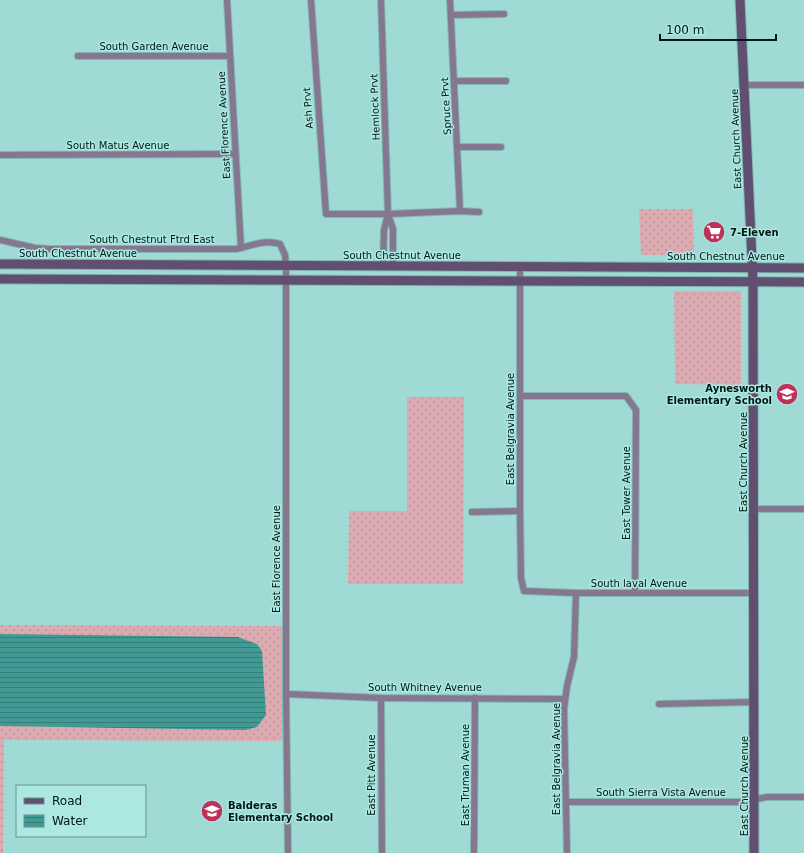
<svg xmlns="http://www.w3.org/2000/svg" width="804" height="853" viewBox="0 0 804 853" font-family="'DejaVu Sans',sans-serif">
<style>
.grass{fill:url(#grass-dots)}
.water{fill:url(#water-rules)}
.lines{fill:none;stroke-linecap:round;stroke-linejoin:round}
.street-casing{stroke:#83b7b2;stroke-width:8}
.secondary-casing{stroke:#83b7b2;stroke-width:11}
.street{stroke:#84778f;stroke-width:6}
.secondary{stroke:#614f71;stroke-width:9}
.labels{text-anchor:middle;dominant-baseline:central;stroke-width:3;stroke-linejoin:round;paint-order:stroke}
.street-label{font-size:10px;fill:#011715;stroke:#ace7e1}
.poi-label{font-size:10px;font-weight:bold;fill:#011715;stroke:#ace7e1;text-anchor:start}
</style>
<defs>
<pattern id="grass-dots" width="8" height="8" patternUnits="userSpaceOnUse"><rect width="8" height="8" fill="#dcabb2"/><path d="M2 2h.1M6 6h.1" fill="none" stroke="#bb9298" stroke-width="1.8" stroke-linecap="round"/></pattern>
<pattern id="water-rules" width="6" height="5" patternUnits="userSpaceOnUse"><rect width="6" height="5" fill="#419b94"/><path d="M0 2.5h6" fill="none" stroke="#347d78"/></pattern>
</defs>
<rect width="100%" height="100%" fill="#9fdad4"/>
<g class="grass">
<polygon points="639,209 693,209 694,255 641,255"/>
<polygon points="674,291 741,291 741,385 675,384"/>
<polygon points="407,397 464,397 463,584 348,584 349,511 407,511"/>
<polygon points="0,625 282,626 282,741 4,740 3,853 0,853"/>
</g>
<polygon class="water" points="0,634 238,637 257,644 262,651 266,715 257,727 245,730 0,726"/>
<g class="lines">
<g class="street-casing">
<g id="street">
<polyline points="227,0 241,248"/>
<polyline points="311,0 326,214 388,214 460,211 479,212"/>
<polyline points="381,0 388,214 393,229 393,266"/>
<polyline points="450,0 460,211"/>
<polyline points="451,15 504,14"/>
<polyline points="78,56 230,56"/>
<polyline points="455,81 506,81"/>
<polyline points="745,85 804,85"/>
<polyline points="458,147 501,147"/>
<polyline points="0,155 235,154"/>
<path d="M0 240 35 248 49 249H236C251 246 265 239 280 244L285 255 286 266V694L288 853"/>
<polyline points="383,266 384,230 388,214"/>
<polyline points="520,266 520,511 521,578 524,591 576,593 754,593"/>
<polyline points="520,396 626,396 636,410 635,592"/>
<polyline points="754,509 804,509"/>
<polyline points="472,512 520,511"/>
<polyline points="286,694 381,698 565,699"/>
<polyline points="381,698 382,853"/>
<polyline points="659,704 755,702"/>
<polyline points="566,802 742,802 767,797 804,797"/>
<polyline points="474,853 475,698"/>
<polyline points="567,853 564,709 567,686 574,657 576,593"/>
</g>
</g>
<g class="secondary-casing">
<g id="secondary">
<polyline points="740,0 753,282 754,853"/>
<polyline points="0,264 804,268"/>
<polyline points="0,279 804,282"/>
</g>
</g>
<use href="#street" class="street"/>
<use href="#secondary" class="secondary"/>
</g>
<defs>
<g id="supermarket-disc" transform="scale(1.15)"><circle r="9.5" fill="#c0315a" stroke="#ace7e1"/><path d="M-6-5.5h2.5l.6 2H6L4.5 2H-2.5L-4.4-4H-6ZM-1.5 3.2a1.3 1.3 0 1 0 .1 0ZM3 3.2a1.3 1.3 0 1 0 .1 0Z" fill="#fff"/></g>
<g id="school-disc" transform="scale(1.15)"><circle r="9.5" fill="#c0315a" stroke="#ace7e1"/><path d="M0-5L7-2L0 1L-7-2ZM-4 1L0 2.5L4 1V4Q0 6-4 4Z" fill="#fff"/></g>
</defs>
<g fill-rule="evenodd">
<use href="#supermarket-disc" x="714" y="232"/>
<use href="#school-disc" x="787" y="394"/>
<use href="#school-disc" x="212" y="811"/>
</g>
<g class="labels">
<g class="street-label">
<text x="154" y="46">South Garden Avenue</text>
<text transform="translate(446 106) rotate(-93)">Spruce Prvt</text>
<text transform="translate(375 107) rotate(-92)">Hemlock Prvt</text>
<text transform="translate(308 108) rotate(-94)">Ash Prvt</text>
<text transform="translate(224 125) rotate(-93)">East Florence Avenue</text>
<text transform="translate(736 139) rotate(-92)">East Church Avenue</text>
<text x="118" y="145">South Matus Avenue</text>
<text x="152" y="239">South Chestnut Ftrd East</text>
<text x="78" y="253">South Chestnut Avenue</text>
<text x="402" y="255">South Chestnut Avenue</text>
<text x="726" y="256">South Chestnut Avenue</text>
<text transform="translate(510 429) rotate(-90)">East Belgravia Avenue</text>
<text transform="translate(743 462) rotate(-90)">East Church Avenue</text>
<text transform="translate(626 493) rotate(-90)">East Tower Avenue</text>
<text transform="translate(276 559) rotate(-90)">East Florence Avenue</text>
<text x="639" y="583">South laval Avenue</text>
<text x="425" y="687">South Whitney Avenue</text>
<text transform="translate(556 759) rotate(-90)">East Belgravia Avenue</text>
<text transform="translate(371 775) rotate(-90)">East Pitt Avenue</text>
<text transform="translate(465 775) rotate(-90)">East Truman Avenue</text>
<text transform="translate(744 786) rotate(-90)">East Church Avenue</text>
<text x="661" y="792">South Sierra Vista Avenue</text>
</g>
<g class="poi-label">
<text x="730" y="232">7-Eleven</text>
<text x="772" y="388" text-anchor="end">Aynesworth<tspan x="772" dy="12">Elementary School</tspan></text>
<text x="228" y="805">Balderas<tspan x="228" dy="12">Elementary School</tspan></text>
</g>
</g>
<rect x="16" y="785" width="130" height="52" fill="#ace7e1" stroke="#68948f"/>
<rect x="24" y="798" width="20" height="6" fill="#614f71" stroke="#68948f"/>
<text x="52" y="805" font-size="12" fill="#011715">Road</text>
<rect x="24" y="815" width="20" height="12" fill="url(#water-rules)" stroke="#68948f"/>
<text x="52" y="825" font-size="12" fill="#011715">Water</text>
<path d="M660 34v6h116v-6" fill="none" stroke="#011715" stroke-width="2"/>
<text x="666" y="34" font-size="12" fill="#011715" stroke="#ace7e1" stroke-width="3" paint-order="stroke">100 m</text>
</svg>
